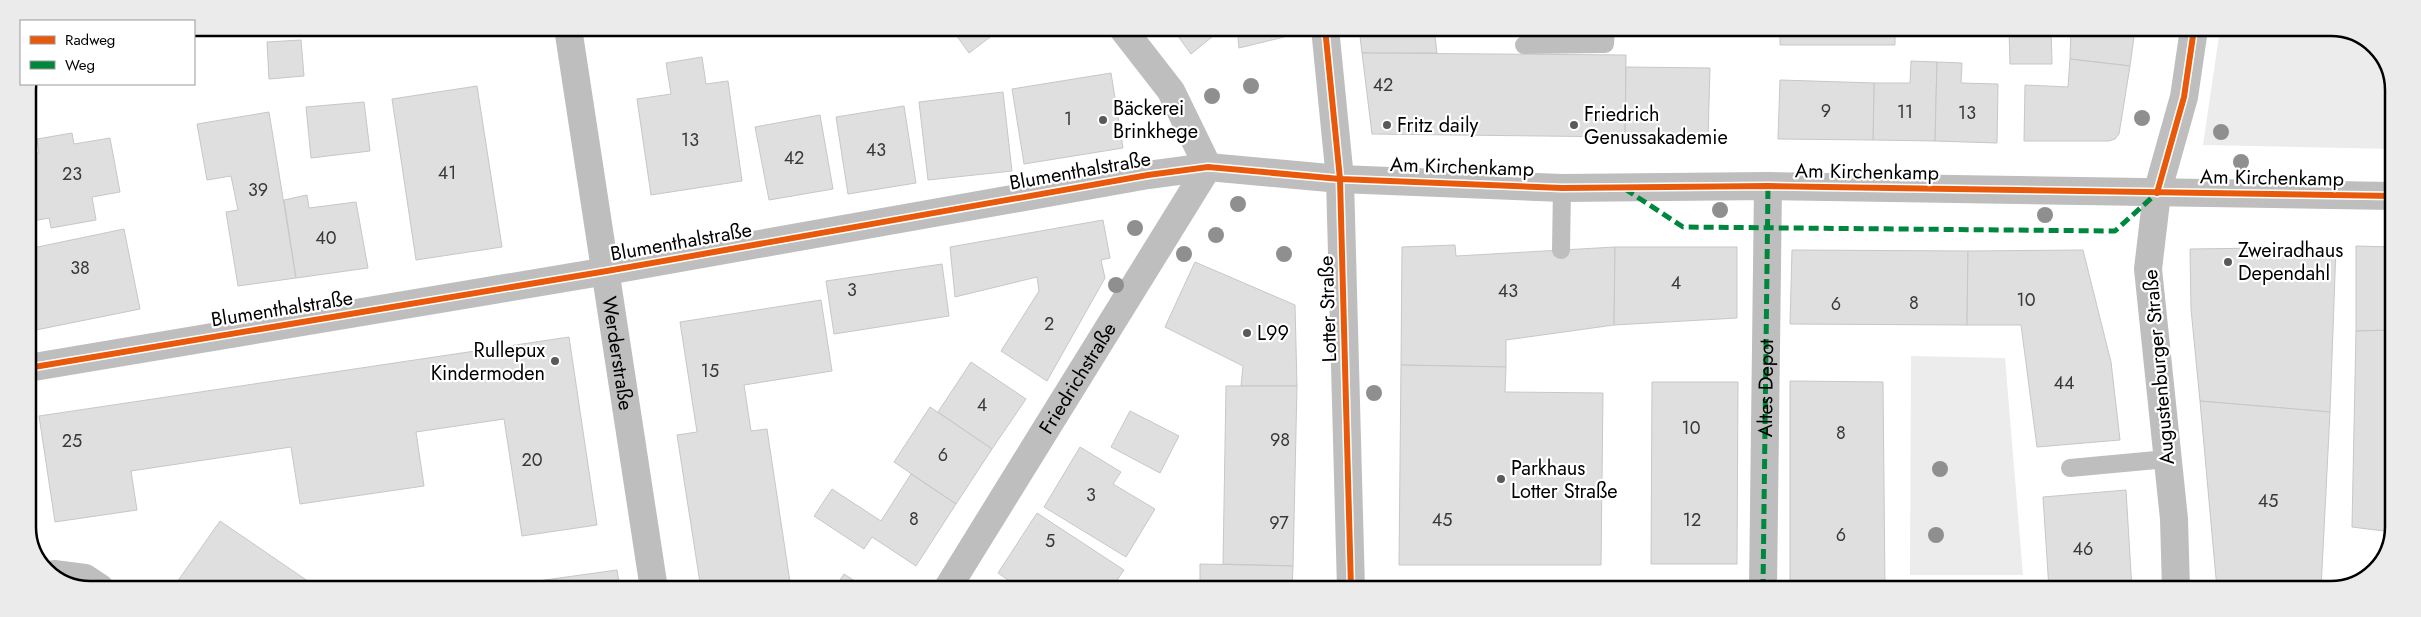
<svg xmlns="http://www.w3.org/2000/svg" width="2421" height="617" viewBox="0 0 2421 617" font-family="Jost,sans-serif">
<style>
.green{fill:#ececec}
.building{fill:#dfdfdf;stroke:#c7c7c7}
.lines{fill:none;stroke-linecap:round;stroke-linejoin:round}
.service{stroke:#bebebe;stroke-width:18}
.minor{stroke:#bebebe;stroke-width:28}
.tertiary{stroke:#bebebe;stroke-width:28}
.quiet{stroke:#00873e;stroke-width:5;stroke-dasharray:10 5;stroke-linecap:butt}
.cycleway-casing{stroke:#fff;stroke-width:9}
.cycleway{stroke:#e8590c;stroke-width:6}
.tree{fill:#8f8f8f}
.poi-dot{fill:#595959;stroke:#fff;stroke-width:2}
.labels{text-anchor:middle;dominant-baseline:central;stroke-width:4.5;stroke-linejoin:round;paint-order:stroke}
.number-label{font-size:18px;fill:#383838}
.poi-label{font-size:20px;fill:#000;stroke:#fff;text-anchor:start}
.street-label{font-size:20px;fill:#000;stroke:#fff}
.rim{fill:none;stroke:#000;stroke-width:2.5}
</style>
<rect width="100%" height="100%" fill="#fff"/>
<g class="green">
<polygon points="2220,29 2343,29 2378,49 2393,86 2393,149 2203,145"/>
<polygon points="1911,356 2005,358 2023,575 1910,575"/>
</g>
<g class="building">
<polygon points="614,28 661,28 615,34"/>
<polygon points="951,28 1002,28 969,53"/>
<polygon points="1172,28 1223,28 1191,54"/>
<polygon points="1237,28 1283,28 1284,37 1239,48"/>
<polygon points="1359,28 1434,28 1437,53 1362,53"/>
<polygon points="1780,28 1895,29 1895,45 1780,45"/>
<polygon points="2009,29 2051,29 2052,64 2010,64"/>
<polygon points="2071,29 2135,29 2130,66 2070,59"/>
<polygon points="301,40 304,76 269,79 267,42"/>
<polygon points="1362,53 1626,55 1625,137 1372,134"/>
<polygon points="702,57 706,84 728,81 742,181 651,195 637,99 671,94 666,63"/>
<polygon points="2070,59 2130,66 2119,134 2115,139 2109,141 2024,141 2025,85 2068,87"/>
<polygon points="1911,61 1937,62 1935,141 1873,140 1874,83 1910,83"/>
<polygon points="1937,62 1962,63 1961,83 1998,84 1997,143 1935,141"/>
<polygon points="1626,67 1710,68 1708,138 1625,137"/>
<polygon points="1111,73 1123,148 1024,164 1012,89"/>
<polygon points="1780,80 1874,83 1873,140 1778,139"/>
<polygon points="477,86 502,247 416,260 392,99"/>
<polygon points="1003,92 1012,171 928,180 919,102"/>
<polygon points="364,102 370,151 311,158 306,107"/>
<polygon points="904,106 916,183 848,194 836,117"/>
<polygon points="269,112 296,278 238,286 226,212 238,210 231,176 207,180 197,124"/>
<polygon points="820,115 833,189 769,200 755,127"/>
<polygon points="72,133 74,144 110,138 120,192 92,197 96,220 51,228 49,218 28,222 28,155 39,153 37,139"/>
<polygon points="307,195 309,208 356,202 368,268 296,278 284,200"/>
<polygon points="1103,220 1110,258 1101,260 1105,278 1047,381 1001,351 1039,291 1037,277 955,297 950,247"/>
<polygon points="124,229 140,309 36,330 28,288 28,249"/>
<polygon points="1455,245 1456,256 1615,247 1614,325 1506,340 1506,367 1401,365 1402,247"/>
<polygon points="2356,246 2393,247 2393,330 2356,331"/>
<polygon points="1615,247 1737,247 1737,318 1614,325"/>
<polygon points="2336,247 2330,412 2200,401 2191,309 2190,249"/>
<polygon points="1792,250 1968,251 1967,325 1790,324"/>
<polygon points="2083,250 2111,362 2120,440 2037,447 2021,325 1967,325 1968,251"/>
<polygon points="1195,262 1295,305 1297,386 1241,386 1243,366 1165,327"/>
<polygon points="942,264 949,316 834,334 826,281"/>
<polygon points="821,300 832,371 744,385 751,431 767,429 791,589 701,589 677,435 697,432 680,322"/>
<polygon points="2393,330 2392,532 2352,527 2356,331"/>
<polygon points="569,337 597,525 522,536 504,419 416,432 424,486 300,504 291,447 131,471 137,510 55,522 39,416"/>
<polygon points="971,362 1026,399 992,449 938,412"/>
<polygon points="1401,365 1506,367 1505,392 1603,393 1601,565 1399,565"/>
<polygon points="1790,381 1883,382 1885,589 1790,589"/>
<polygon points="1652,382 1738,382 1737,564 1651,564"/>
<polygon points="1226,386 1297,386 1293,566 1223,564"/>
<polygon points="2200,401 2330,412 2321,589 2217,589"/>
<polygon points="930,407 992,449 956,504 894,462"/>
<polygon points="1130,411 1179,436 1160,473 1111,447"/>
<polygon points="1080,447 1121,472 1113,484 1155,509 1126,557 1044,507"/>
<polygon points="911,474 956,504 916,566 872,537 864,549 814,516 832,489 881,521"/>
<polygon points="2126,490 2132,589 2049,589 2043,497"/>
<polygon points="1037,513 1124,570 1111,589 1021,589 998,573"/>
<polygon points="220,521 318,588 180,588 175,585"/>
<polygon points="1200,564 1293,566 1292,589 1200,589"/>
<polygon points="617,570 620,589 524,588 523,583"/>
<polygon points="844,574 867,589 834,589"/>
</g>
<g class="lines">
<g class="service">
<polyline points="1524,45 1605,44 1606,28"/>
<polyline points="1561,250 1562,188"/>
<polyline points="2070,468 2167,459"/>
</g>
<g class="minor">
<path id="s1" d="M568 28 654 589"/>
<polyline points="28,368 607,271 1148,175 1208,167 1340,179 1562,188 1768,186 2393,196"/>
<polyline points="54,574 85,578 100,588"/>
<path id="s2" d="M947 589 1208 167 1171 91 1122 28"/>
<path id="s3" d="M1763 589 1768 186"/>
<polyline points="2176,589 2174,519 2148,269 2157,193 2184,97 2194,29"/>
</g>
<polyline class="tertiary" points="1325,28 1340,179 1351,589"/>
<g class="quiet">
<polyline points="1625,189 1683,227 2115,231 2158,192"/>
<polyline points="1763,589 1768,186"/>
</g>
<g class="cycleway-casing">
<g id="cycleway">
<polyline points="1325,28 1340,179 1351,589"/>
<polyline points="2157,193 2184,97 2194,29"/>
<polyline points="28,368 607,271 1148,175 1208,167 1340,179 1562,188 1768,186 2393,196"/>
</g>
</g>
<use href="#cycleway" class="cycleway"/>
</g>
<g class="tree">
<circle cx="1251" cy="86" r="8"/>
<circle cx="1212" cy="96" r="8"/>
<circle cx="2142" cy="118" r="8"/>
<circle cx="2221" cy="132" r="8"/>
<circle cx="2241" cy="162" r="8"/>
<circle cx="1238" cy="204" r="8"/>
<circle cx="1720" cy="210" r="8"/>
<circle cx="2045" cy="215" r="8"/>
<circle cx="1135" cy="228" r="8"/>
<circle cx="1216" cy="235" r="8"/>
<circle cx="1184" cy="254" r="8"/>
<circle cx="1284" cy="254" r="8"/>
<circle cx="1116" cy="285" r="8"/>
<circle cx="1374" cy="393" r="8"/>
<circle cx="1940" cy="469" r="8"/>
<circle cx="1936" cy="535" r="8"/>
</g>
<g class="poi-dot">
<circle cx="1103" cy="120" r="5"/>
<circle cx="1387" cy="125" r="5"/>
<circle cx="1574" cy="125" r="5"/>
<circle cx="2228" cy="262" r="5"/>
<circle cx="1247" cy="333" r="5"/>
<circle cx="555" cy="361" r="5"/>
<circle cx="1501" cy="479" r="5"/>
</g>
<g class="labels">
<g class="number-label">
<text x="1383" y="85">42</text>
<text x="1826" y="111">9</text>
<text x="1905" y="112">11</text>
<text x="1967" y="113">13</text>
<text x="1068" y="119">1</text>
<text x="690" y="140">13</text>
<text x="876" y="150">43</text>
<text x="794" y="158">42</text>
<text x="447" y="173">41</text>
<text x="72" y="174">23</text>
<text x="258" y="190">39</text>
<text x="326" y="238">40</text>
<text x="80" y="268">38</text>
<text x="1676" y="283">4</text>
<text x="852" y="290">3</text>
<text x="1508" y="291">43</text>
<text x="2026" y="300">10</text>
<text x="1914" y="303">8</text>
<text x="1836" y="304">6</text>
<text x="1049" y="324">2</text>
<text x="710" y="371">15</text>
<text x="2064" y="383">44</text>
<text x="982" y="405">4</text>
<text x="1691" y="428">10</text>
<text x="1841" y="433">8</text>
<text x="1280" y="440">98</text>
<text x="72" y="441">25</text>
<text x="943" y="455">6</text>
<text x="532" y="460">20</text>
<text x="1091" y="495">3</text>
<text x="2268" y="501">45</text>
<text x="914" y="519">8</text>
<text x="1442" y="520">45</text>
<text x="1692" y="520">12</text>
<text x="1279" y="523">97</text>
<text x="1841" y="535">6</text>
<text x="1050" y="541">5</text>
<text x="2083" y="549">46</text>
</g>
<g class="poi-label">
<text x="1113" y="108">Bäckerei<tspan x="1113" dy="23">Brinkhege</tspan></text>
<text x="1584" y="114">Friedrich<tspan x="1584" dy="23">Genussakademie</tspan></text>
<text x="1397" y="125">Fritz daily</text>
<text x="2238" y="250">Zweiradhaus<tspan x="2238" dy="23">Dependahl</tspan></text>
<text x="1257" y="333">L99</text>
<text x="545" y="350" text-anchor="end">Rullepux<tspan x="545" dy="23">Kindermoden</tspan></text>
<text x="1511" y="468">Parkhaus<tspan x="1511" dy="23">Lotter Straße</tspan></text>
</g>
<g class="street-label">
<text transform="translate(1462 167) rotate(2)">Am Kirchenkamp</text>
<text transform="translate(1080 171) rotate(-10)">Blumenthalstraße</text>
<text transform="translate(1867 172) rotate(1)">Am Kirchenkamp</text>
<text transform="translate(2272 178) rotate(1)">Am Kirchenkamp</text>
<text transform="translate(681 242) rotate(-10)">Blumenthalstraße</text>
<text transform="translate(282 309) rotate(-9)">Blumenthalstraße</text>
<text transform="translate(1328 309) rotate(-92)">Lotter Straße</text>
<text stroke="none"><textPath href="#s1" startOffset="329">Werderstraße</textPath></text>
<text transform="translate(2159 367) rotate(-95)">Augustenburger Straße</text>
<text stroke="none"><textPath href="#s2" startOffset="248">Friedrichstraße</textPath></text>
<text stroke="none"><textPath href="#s3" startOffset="201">Altes Depot</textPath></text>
</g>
</g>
<path d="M0 0H2421V617H0ZM90 36H2331A54 54 0 0 1 2385 90V527A54 54 0 0 1 2331 581H90A54 54 0 0 1 36 527V90A54 54 0 0 1 90 36Z" fill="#ebebeb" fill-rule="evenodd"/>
<path class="rim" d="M90 36H2331A54 54 0 0 1 2385 90V527A54 54 0 0 1 2331 581H90A54 54 0 0 1 36 527V90A54 54 0 0 1 90 36Z"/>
<rect x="20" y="20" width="175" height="65" fill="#ffffff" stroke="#999999"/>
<rect x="30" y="36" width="25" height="8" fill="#e8590c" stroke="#999999"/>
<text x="65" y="45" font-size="15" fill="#000000">Radweg</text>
<rect x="30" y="61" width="25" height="8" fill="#00873e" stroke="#999999"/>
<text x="65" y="70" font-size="15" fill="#000000">Weg</text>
</svg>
